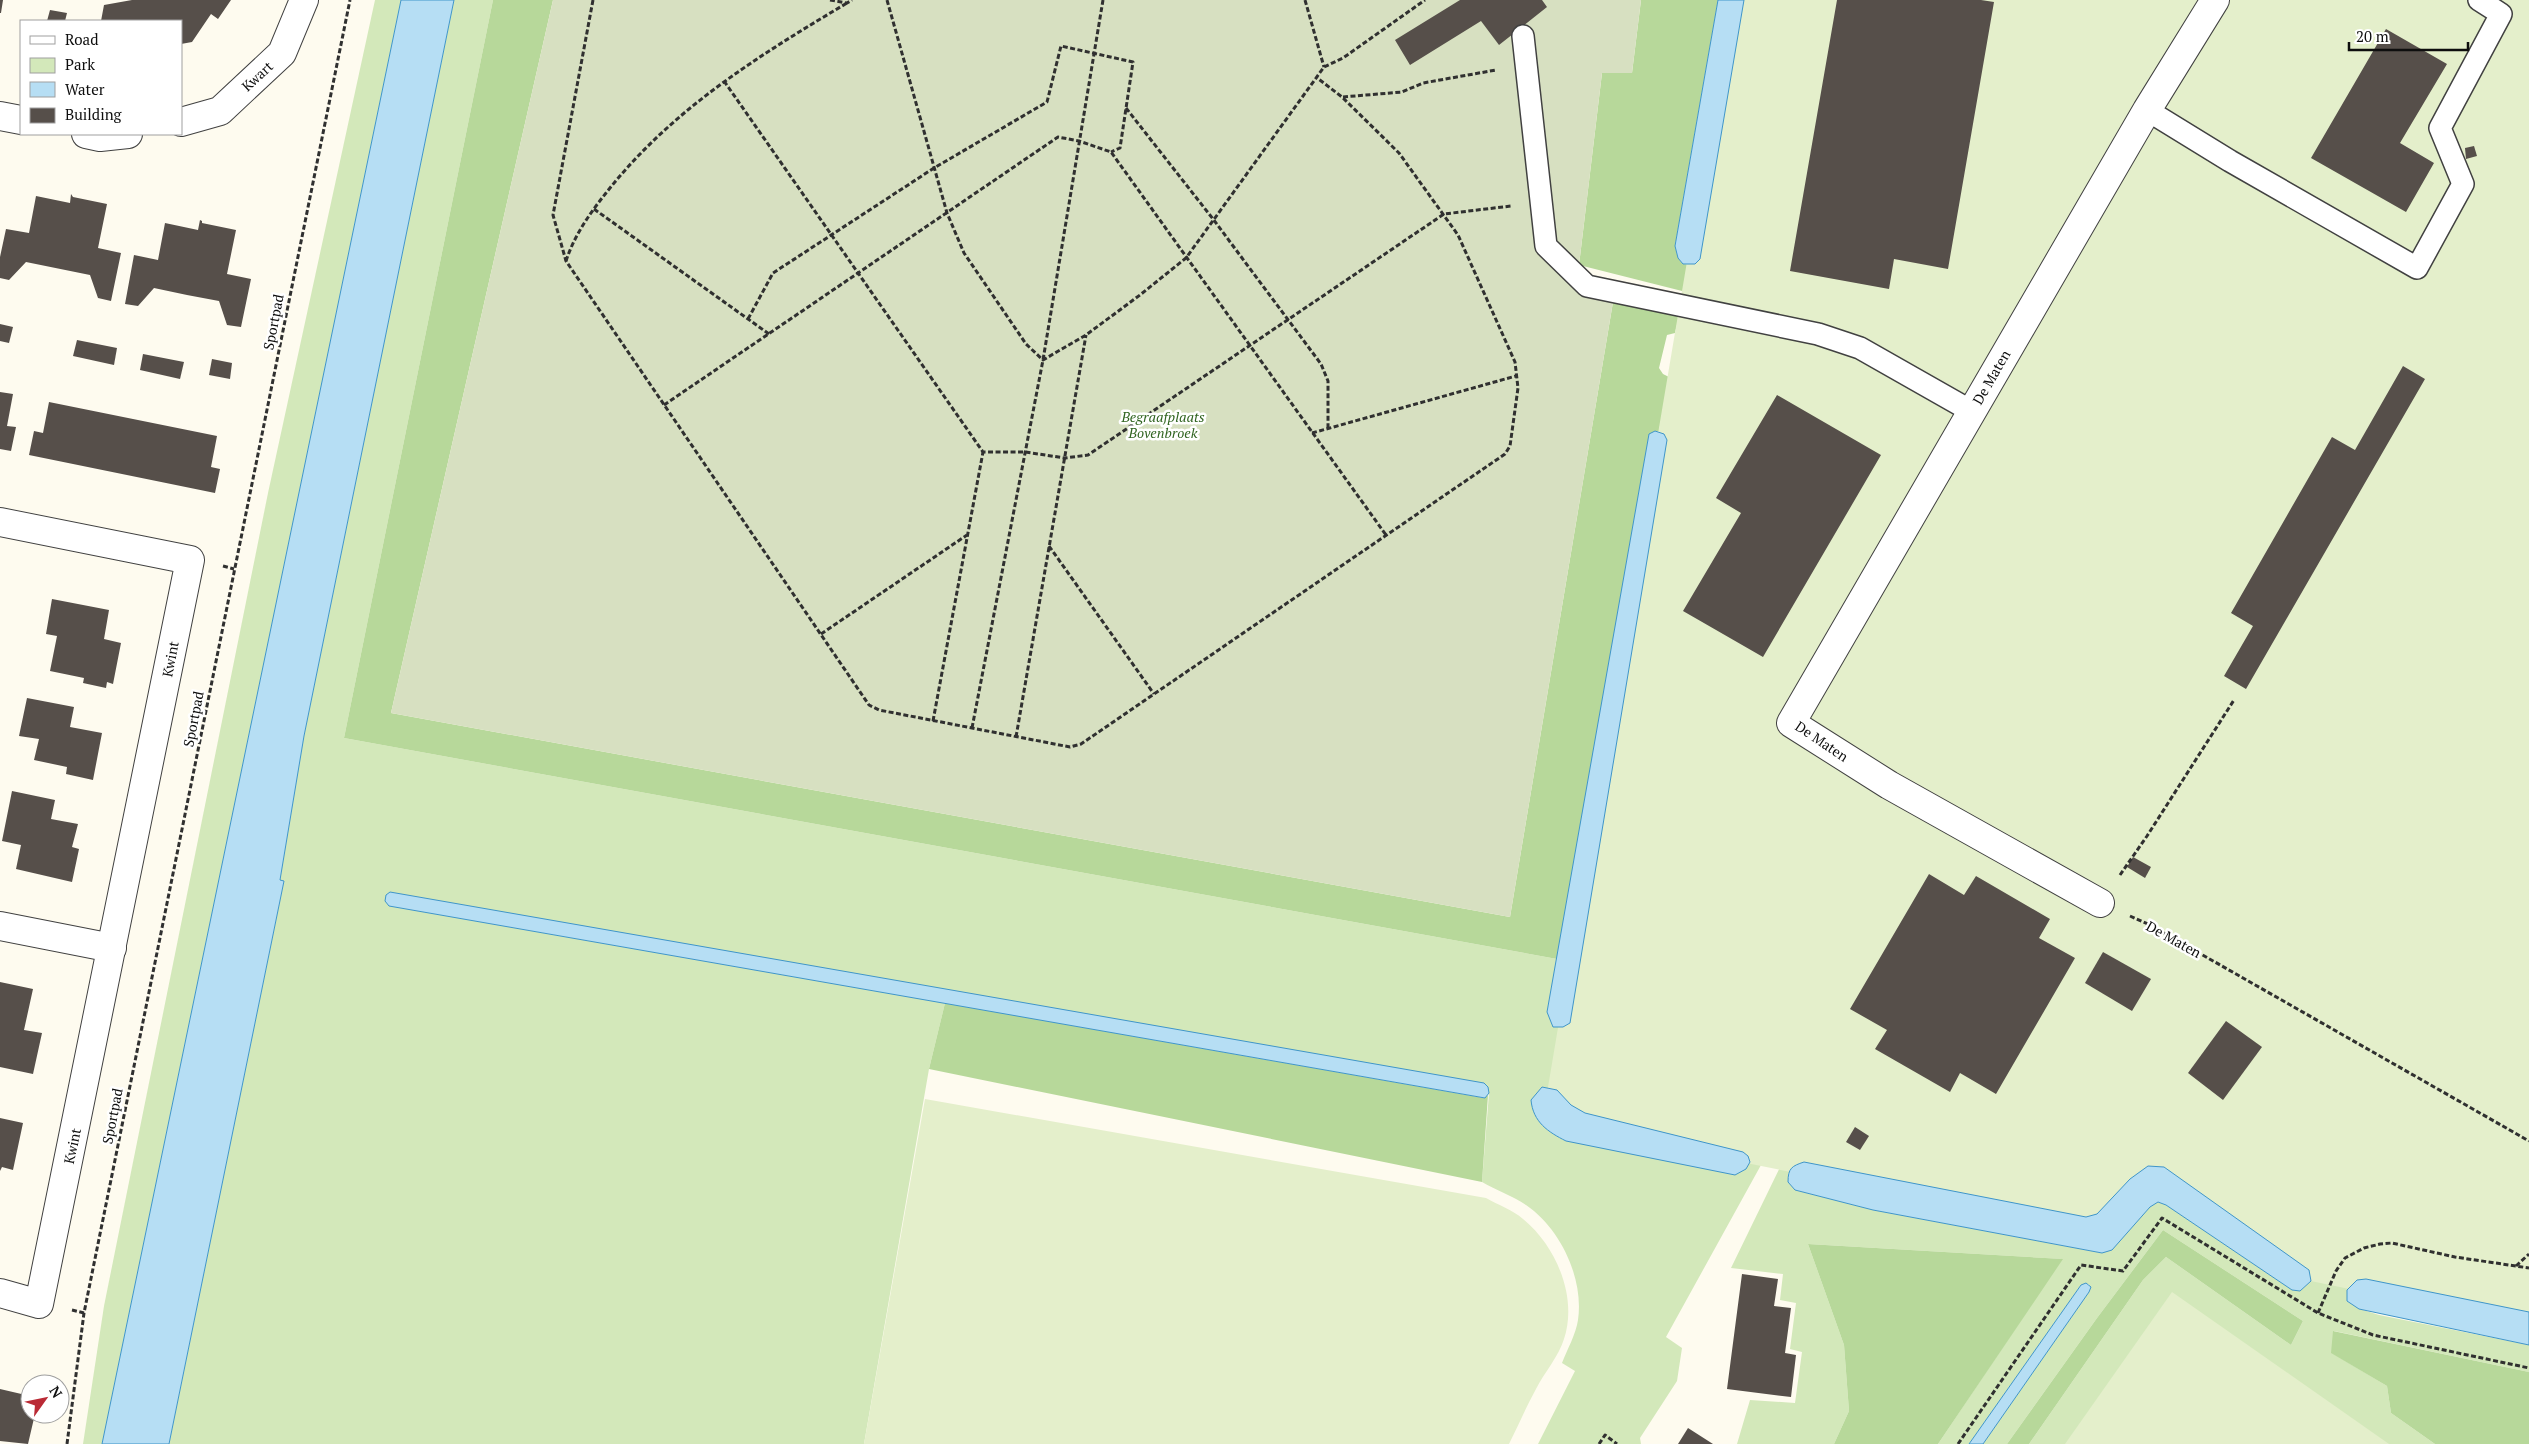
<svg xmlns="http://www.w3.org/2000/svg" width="2529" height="1444" viewBox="0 0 2529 1444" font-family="'PT Serif',serif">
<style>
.green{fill:#d3e8ba;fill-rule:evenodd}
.forest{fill:#b7d89a}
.cemetery{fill:#d7e0c1}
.pitch{fill:#e4efcb}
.water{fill:#b6def4;stroke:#3f95c9}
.building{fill:#564f4a}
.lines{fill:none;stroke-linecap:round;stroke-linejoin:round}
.lane-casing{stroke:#414141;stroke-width:24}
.street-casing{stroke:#414141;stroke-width:30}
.path{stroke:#303030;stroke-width:3;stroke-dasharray:5 2.5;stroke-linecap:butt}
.lane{stroke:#fff;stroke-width:21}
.street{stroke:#fff;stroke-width:28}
.labels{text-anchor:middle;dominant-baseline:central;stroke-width:5;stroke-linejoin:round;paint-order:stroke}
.street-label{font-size:14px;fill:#0e0e0e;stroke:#fff}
.park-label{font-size:14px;font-style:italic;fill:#306420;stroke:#fff}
</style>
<rect width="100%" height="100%" fill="#fefbef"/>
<g class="green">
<polygon points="375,0 401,0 102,1444 83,1444 104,1306 268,493"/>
<path d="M454 0H493L344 738 1557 959 1547 1012 1560 1028 1761 1165 1666 1337 1682 1348 1677 1381 1640 1438 1641 1444H1538L1575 1371 1562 1363C1567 1350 1576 1334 1578 1320 1584 1279 1561 1229 1526 1205 1513 1196 1496 1190 1482 1182L1489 1093 389 906 945 1003 929 1069 864 1444H169L284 881 280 880 304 736Z"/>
<path d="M2061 1009 2105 1032 2326 1211 2330 1247 2326 1268 2344 1251 2334 1207 2222 1115 2294 1013 2516 1140 2529 1154V1246L2506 1255 2529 1258V1312L2366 1279 2352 1283 2347 1290V1301L2360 1309 2379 1315 2529 1345V1372L2334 1331 2332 1353 2387 1386 2391 1413 2435 1444H2029L2143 1280 2166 1257 2291 1345 2303 1321 2163 1230 2097 1318 2007 1444H1983L2089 1292V1284L2081 1285 1969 1444H1938L2062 1259 1808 1244 1844 1345 1849 1411 1834 1444H1737L1750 1400 1795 1403 1802 1352 1790 1349 1796 1303 1780 1300 1783 1274 1731 1268 1836 1052 1847 1050 1991 1130ZM1804 1162 2086 1217 2097 1214 2130 1179 2148 1166 2164 1167 2309 1270 2311 1281 2300 1291 2292 1290 2166 1205 2158 1202 2150 1207 2112 1249 2102 1253 1873 1210 1795 1190 1788 1182C1788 1168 1792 1166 1804 1162Z"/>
</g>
<g class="forest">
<polygon points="493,0 553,0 391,713 1510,917 1613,302 1679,316 1675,333 1667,335 1659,368 1663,374 1669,377 1659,431 1649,435 1557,959 344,738"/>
<polygon points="1641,0 1718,0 1675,246 1678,258 1683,264 1691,265 1686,292 1579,265 1602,73 1632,73"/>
<polygon points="945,1003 1484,1098 1488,1095 1482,1182 929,1069"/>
<polygon points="2163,1230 2303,1321 2291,1345 2166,1257 2143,1280 2029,1444 2007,1444 2097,1318"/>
<polygon points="1808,1244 2063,1259 1938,1444 1834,1444 1849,1411 1844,1345"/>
<polygon points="2333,1331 2529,1372 2529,1444 2435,1444 2391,1413 2387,1386 2331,1353"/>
</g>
<polygon class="cemetery" points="553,0 1641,0 1632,73 1602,73 1579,265 1613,302 1510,917 391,713"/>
<g class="pitch">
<polygon points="1731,0 2529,0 2529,1326 2301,1279 2160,1190 2111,1236 1576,1129 1546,1099"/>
<path d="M925 1099 1486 1198C1498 1205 1513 1210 1523 1219 1556 1246 1578 1297 1564 1339 1559 1356 1544 1373 1536 1389 1526 1407 1518 1426 1509 1444H864Z"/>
<polygon points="2172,1292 2389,1444 2065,1444"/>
</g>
<g class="water">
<polygon points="401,0 454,0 304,736 280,880 284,881 169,1444 102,1444"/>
<polygon points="1718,0 1744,0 1700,259 1695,264 1683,264 1678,258 1675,246"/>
<polygon points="1655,431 1664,434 1667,440 1570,1023 1563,1027 1553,1027 1547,1012 1649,434"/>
<polygon points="390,892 1484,1083 1488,1087 1489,1093 1485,1098 389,906 385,901 386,895"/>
<path d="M1542 1087 1557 1090 1571 1105 1585 1113 1743 1152 1748 1156 1750 1162 1746 1169 1735 1175 1566 1141C1548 1132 1533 1122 1531 1100Z"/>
<path d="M1804 1162 2086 1217 2097 1214 2130 1179 2148 1166 2164 1167 2309 1270 2311 1281 2300 1291 2292 1290 2166 1205 2158 1202 2150 1207 2112 1250 2102 1253 1873 1210 1795 1190 1788 1182C1788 1168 1792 1166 1804 1162Z"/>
<polygon points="2366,1279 2529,1312 2529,1345 2359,1309 2347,1301 2347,1290 2357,1280"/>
<polygon points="2086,1283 2091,1287 2089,1292 1983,1444 1969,1444 2081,1285"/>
</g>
<g class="building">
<polygon points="0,0 3,0 1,13 0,13"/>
<polygon points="132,0 231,0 218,19 211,14 192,42 181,44 181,21 101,21 104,5"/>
<polygon points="1460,0 1542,0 1547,7 1499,45 1481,21 1410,65 1395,40"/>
<polygon points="1837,0 1981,0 1994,2 1948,269 1894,259 1889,289 1790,271"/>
<polygon points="50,10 67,13 65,21 47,21"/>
<polygon points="2386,29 2447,64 2400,143 2434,163 2406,212 2311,158"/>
<polygon points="2474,146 2477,156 2466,159 2465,148"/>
<polygon points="71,194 73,197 107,204 98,248 121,253 111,301 98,298 90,275 26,262 9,280 0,278 0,257 6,229 29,233 36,196 70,203"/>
<polygon points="200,220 202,221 202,223 236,230 227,274 251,279 241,327 227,325 219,301 187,295 154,288 138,306 125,304 134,255 158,260 165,223 198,230"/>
<polygon points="0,324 13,327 9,343 0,341"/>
<polygon points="77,340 117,348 114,365 73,356"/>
<polygon points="143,354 184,362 180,379 140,370"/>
<polygon points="212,359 232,363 230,379 209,375"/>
<polygon points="2403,366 2425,379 2246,689 2224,676 2253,626 2231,613 2332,437 2355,450"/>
<polygon points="0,392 13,394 7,426 16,427 11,451 0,449"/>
<polygon points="1777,395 1881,455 1763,657 1683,611 1741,513 1716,498"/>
<polygon points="49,402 217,436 211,467 220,469 215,493 29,455 34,431 43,433"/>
<polygon points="52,599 109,610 104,639 121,643 113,684 107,682 106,688 83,683 84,678 50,671 57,636 46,634"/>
<polygon points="27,698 74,707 70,727 102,733 93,780 66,774 67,767 34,760 39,739 19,736"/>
<polygon points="12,791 55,800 51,819 78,824 72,847 79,849 72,882 16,869 21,845 2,841"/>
<polygon points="2133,857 2151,867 2145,878 2127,867"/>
<polygon points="1929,874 1964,895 1976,876 2050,919 2039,938 2075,958 1996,1094 1960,1073 1950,1092 1875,1049 1887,1030 1850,1009"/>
<polygon points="2103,952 2151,979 2132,1011 2085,983"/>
<polygon points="0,982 33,989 24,1030 42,1033 33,1074 0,1067"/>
<polygon points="2226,1021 2262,1047 2223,1100 2188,1073"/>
<polygon points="0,1118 23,1123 13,1170 2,1167 0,1171"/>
<polygon points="1855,1127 1869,1136 1860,1150 1846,1142"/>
<polygon points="1742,1274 1778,1279 1774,1306 1791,1308 1785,1353 1796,1355 1791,1397 1727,1389"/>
<polygon points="0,1389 30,1396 30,1414 35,1414 28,1444 0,1441"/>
<polygon points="1688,1428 1713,1444 1678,1444"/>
</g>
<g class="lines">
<g class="lane-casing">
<g id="lane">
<polyline points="1523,36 1546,246 1587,286 1818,334 1860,348 1971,411"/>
<polyline points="2147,110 2230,161 2417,268 2463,184 2440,128 2501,14 2479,0"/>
</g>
</g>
<g class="street-casing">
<g id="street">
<polyline points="0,116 21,120"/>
<polyline points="181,122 220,111 282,53 304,0"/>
<polyline points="86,134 100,137 128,134"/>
<polyline points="0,522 190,560 39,1304 0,1293"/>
<polyline points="2100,903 1889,785 1791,723 2147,110 2215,0"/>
<polyline points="0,926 112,948"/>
</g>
</g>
<g class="path">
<polyline points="593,0 553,215 566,261 869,705 879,710 1070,747 1081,744 1505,454 1510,446 1518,388 1515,362 1458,235 1399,153 1342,97 1316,77"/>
<polyline points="830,0 847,3 852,0"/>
<polyline points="887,0 947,213 964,253 1026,344 1043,360 1086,335 1140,295 1186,258 1324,67 1343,58 1425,0"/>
<polyline points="1305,0 1324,67"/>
<polyline points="724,81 983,452 1025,452 1065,458 1088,455 1444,214 1511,206"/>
<polyline points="1343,97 1402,92 1423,83 1496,70"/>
<polyline points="1126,108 1213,219 1321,364 1328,381 1328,428"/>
<polyline points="594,209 769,334"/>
<path d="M566 261C574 236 590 213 606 193 671 110 758 56 847 3"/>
<polyline points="748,319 773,273 934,168 1047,102 1061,46 1133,62 1120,148 1111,152"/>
<polyline points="664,405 1058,137 1079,141 1111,152 1386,535"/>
<polyline points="1312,433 1516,376"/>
<polyline points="1049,546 1154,694"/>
<polyline points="223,566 234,569"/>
<polyline points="821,634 967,535"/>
<polyline points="933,721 983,452"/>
<polyline points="972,728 1043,360 1103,0"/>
<polyline points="1016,737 1086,335"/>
<polyline points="2120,875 2147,836 2234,700"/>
<polyline points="2130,916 2150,925 2529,1141"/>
<polyline points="2516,1266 2529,1254"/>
<polyline points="72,1310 84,1313"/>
<polyline points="2318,1313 2336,1271 2345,1258 2364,1248 2380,1244 2392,1243 2455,1257 2529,1268"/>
<polyline points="67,1444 84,1313 350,0"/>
<polyline points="1599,1444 1605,1435 1617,1444"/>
<polyline points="1958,1444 2081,1265 2123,1271 2162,1218 2318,1313 2373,1335 2529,1368"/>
</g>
<use href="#lane" class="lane"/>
<use href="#street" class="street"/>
</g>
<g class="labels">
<g class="street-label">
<text transform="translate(257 76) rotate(-43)">Kwart</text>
<text transform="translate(273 322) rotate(-79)">Sportpad</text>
<text transform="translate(1991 377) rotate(-60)">De Maten</text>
<text transform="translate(170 659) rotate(-79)">Kwint</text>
<text transform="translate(193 719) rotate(-79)">Sportpad</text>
<text transform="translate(1822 741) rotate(34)">De Maten</text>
<text transform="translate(2174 939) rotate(29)">De Maten</text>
<text transform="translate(112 1116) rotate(-79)">Sportpad</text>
<text transform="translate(72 1146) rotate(-78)">Kwint</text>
</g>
<g class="park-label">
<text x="1163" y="416">Begraafplaats<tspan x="1163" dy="16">Bovenbroek</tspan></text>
</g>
</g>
<rect x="20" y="20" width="162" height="115" fill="#ffffff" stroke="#9f9f9f"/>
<rect x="30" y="36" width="25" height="8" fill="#ffffff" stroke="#9f9f9f"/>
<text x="65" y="45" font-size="15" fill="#0e0e0e">Road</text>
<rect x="30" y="58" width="25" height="15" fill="#d3e8ba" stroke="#9f9f9f"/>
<text x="65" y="70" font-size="15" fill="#0e0e0e">Park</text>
<rect x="30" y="82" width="25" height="15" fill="#b6def4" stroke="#9f9f9f"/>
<text x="65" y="95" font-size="15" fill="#0e0e0e">Water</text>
<rect x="30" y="108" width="25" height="15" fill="#564f4a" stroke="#9f9f9f"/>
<text x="65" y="120" font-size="15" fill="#0e0e0e">Building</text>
<g transform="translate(45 1399) rotate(57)"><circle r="24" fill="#ffffff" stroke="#9f9f9f"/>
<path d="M0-4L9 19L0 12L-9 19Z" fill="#ba2a35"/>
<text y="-8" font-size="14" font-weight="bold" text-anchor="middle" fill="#0e0e0e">N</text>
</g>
<path d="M2349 42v8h119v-8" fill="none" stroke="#0e0e0e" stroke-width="2.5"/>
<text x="2356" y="42" font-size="15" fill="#0e0e0e" stroke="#ffffff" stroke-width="4" paint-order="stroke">20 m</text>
</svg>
